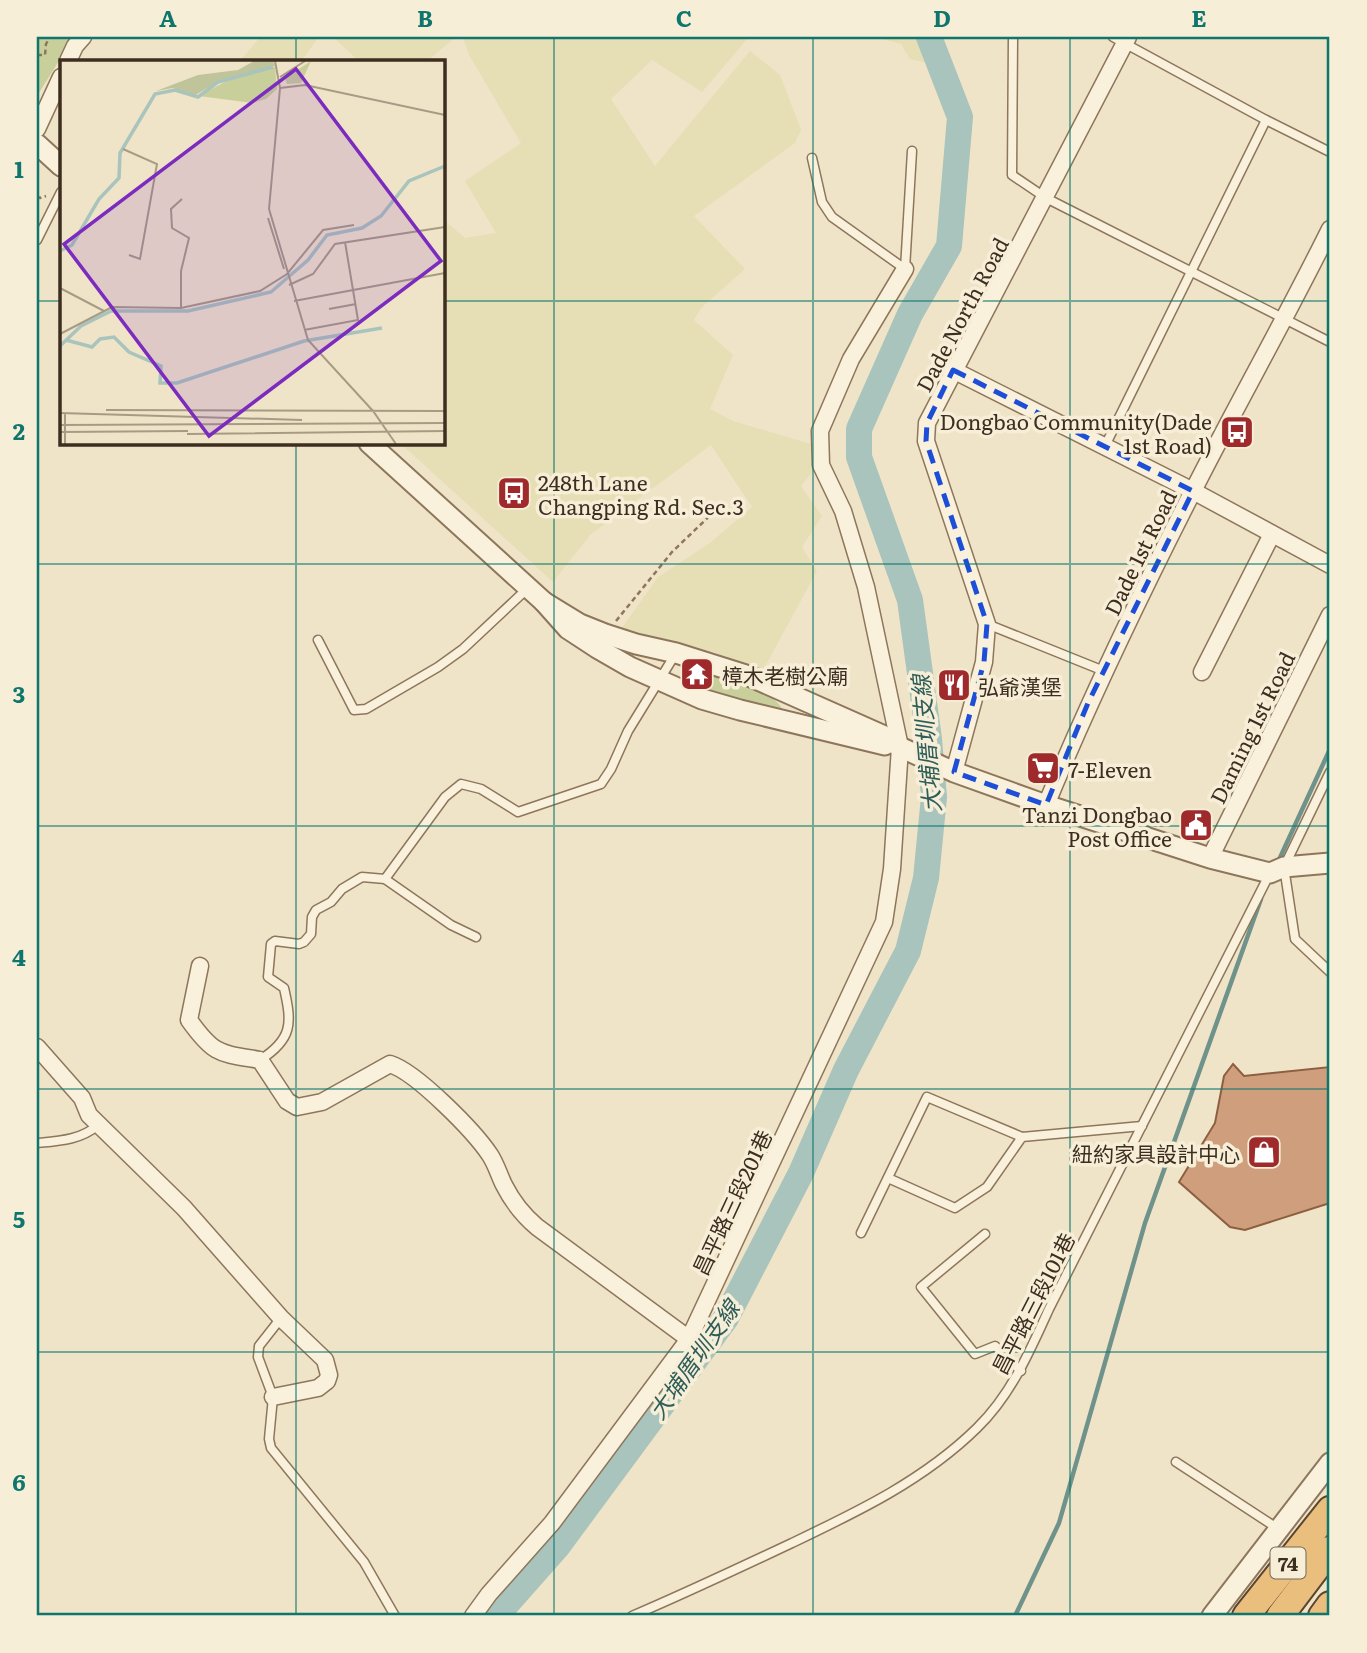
<svg xmlns="http://www.w3.org/2000/svg" width="1367" height="1653" viewBox="0 0 1367 1653" font-family="Literata,'Noto Sans TC',serif">
<style>
.farmland{fill:#e6deb5}
.green{fill:#c9cf9b}
.lines{fill:none;stroke-linecap:round;stroke-linejoin:round}
.stream{stroke:#6f938a;stroke-width:4.5}
.river{stroke:#a9c4bc;stroke-width:26}
.building{fill:#cf9f7d;stroke:#8d5f41;stroke-width:2}
.service-casing{stroke:#8d765c;stroke-width:11}
.minor-casing{stroke:#8d765c;stroke-width:19}
.tertiary-casing{stroke:#8d765c;stroke-width:23}
.trunk-casing{stroke:#5b4430;stroke-width:30}
.path{stroke:#8d765c;stroke-width:2.5;stroke-dasharray:5 3.5;stroke-linecap:butt}
.service{stroke:#faf1dc;stroke-width:8}
.minor{stroke:#faf1dc;stroke-width:16}
.tertiary{stroke:#faf1dc;stroke-width:19}
.trunk{stroke:#eabe7c;stroke-width:26}
.marked{fill:none;stroke:#1d4ed8;stroke-width:5;stroke-dasharray:14 9;stroke-linejoin:round}
.grid{fill:none;stroke:#0f766e;stroke-width:2;stroke-opacity:0.55}
.labels{text-anchor:middle;dominant-baseline:central;stroke-width:7;stroke-linejoin:round;paint-order:stroke}
.shield{fill:#f7eed8;stroke:#756857;stroke-width:2}
.shield-label{font-size:19px;font-weight:bold;fill:#3d2e20}
.street-label{font-size:21px;fill:#3d2e20;stroke:#f7eed8}
.poi-label{font-size:21px;fill:#3d2e20;stroke:#f7eed8;text-anchor:start}
.water-label{font-size:23px;font-style:italic;fill:#2f5d5a;stroke:#f7eed8}
.inset-river{fill:none;stroke:#a9c4bc;stroke-width:3.5}
.inset-road{fill:none;stroke:#a89b85;stroke-width:2}
.view{fill:#7b2cbf;fill-opacity:0.15;stroke:#7b2cbf;stroke-width:3.5}
.inset-edge{fill:none;stroke:#3d2e20;stroke-width:3.5}
.neatline{fill:none;stroke:#0f766e;stroke-width:2.5}
.grid-label{font-size:23px;text-anchor:middle;font-weight:bold;fill:#0f766e}
</style>
<rect width="100%" height="100%" fill="#f0e4c8"/>
<g class="farmland">
<polygon points="260,37 319,37 301,61 240,61"/>
<polygon points="333,37 456,37 427,61 359,61"/>
<polygon points="463,37 749,37 702,92 652,60 611,99 655,166 750,51 780,75 801,130 795,143 694,216 745,269 701,308 694,320 733,355 710,409 733,421 811,444 818,465 801,486 822,516 802,547 817,571 762,672 714,652 619,632 658,577 710,543 752,507 711,445 590,535 553,582 400,443 443,443 443,212 444,220 465,238 496,233 465,181 521,143 469,55"/>
<polygon points="875,37 916,37 927,63 910,59 901,44"/>
</g>
<g class="green">
<polygon points="37,37 74,37 37,96"/>
<path d="M710 672C727 678 775 692 782 709L775 711 701 692Z"/>
</g>
<g class="lines">
<g class="stream">
<polyline points="1278,862 1330,749"/>
<polyline points="1015,1616 1059,1523 1145,1223 1261,899"/>
</g>
<polyline class="river" points="496,1616 557,1547 726,1318 801,1173 846,1070 908,951 926,878 934,797 929,739 910,600 859,457 859,429 910,314 949,246 960,117 929,37"/>
</g>
<polygon class="building" points="1233,1064 1244,1076 1330,1067 1330,1203 1245,1230 1230,1227 1179,1182 1215,1123 1224,1076"/>
<g class="lines">
<g class="service-casing">
<g id="service">
<polyline points="1013,37 1012,175 1046,198 1330,342"/>
<polyline points="1113,37 1266,120 1330,152"/>
<polyline points="812,158 822,202 832,217 905,269 912,151"/>
<polyline points="37,240 61,192"/>
<polyline points="1105,446 1266,120"/>
<polyline points="987,624 1104,671"/>
<polyline points="318,640 354,710 366,709 438,667 463,649 528,588"/>
<polyline points="1330,772 1284,867 1295,939 1330,972"/>
<polyline points="385,879 445,797 461,784 481,789 518,812 601,784 611,769 628,731 676,653"/>
<path d="M260 1060C293 1039 292 1023 284 988L268 977 271 944 275 941 299 944 304 942 311 934 312 917 316 910 331 902 342 889 362 877 385 879 451 925 476 937"/>
<path d="M37 1143C59 1141 81 1140 98 1125"/>
<polyline points="888,1178 955,1208 987,1187 1022,1137 1142,1126"/>
<polyline points="861,1233 927,1097 1022,1137"/>
<polyline points="985,1234 921,1287 975,1354 995,1346 1021,1371"/>
<polyline points="281,1318 259,1346 258,1357 273,1397 269,1439 271,1448 364,1562 395,1616"/>
<polyline points="1176,1462 1277,1528"/>
<path d="M632 1616C686 1593 739 1568 792 1543 859 1511 924 1480 977 1428 1011 1395 1030 1351 1049 1309L1270 873"/>
</g>
</g>
<g class="minor-casing">
<g id="minor">
<polyline points="68,61 75,46 83,37"/>
<polyline points="37,129 61,77"/>
<polyline points="953,370 1193,491 1330,565"/>
<polyline points="1202,672 1272,534"/>
<polyline points="954,772 984,662 987,624 926,441 927,423 1128,37"/>
<path d="M1046 805C1090 699 1140 595 1192 493 1237 404 1286 318 1330 229"/>
<polyline points="1210,858 1330,615"/>
<path d="M200 966 189 1020C214 1055 219 1053 260 1060L287 1101 297 1107 322 1102 390 1064C416 1072 474 1131 490 1155 496 1164 499 1175 504 1185 512 1201 523 1215 537 1227L689 1339"/>
<polyline points="37,1047 82,1098 89,1115 184,1208 281,1318 325,1360 329,1375 327,1381 318,1388 273,1397"/>
<polyline points="473,1616 489,1594 552,1523 689,1339 884,922 892,869 900,747 866,587 843,511 821,465 820,431 851,359 905,269"/>
</g>
</g>
<g class="tertiary-casing">
<g id="tertiary">
<polyline points="37,144 61,166"/>
<polyline points="369,443 544,602 568,629 597,648 630,667 702,699 740,710 885,745"/>
<polyline points="544,602 580,624 605,634 636,644 676,653 749,676 882,735 900,747 954,772 1046,805 1210,858 1270,873 1284,867 1330,863"/>
<polyline points="1212,1616 1330,1463"/>
</g>
</g>
<g class="trunk-casing">
<g id="trunk">
<polyline points="1246,1616 1330,1510"/>
<polyline points="1280,1616 1330,1550"/>
<polyline points="1322,1616 1330,1605"/>
</g>
</g>
<g class="path">
<polyline points="37,55 45,55 46,44 50,37"/>
<polyline points="37,196 40,198 46,196"/>
<polyline points="616,621 672,552 721,505"/>
</g>
<use href="#service" class="service"/>
<use href="#minor" class="minor"/>
<use href="#tertiary" class="tertiary"/>
<use href="#trunk" class="trunk"/>
</g>
<path class="marked" d="M953 370 1193 491 1088 703 1046 805 954 772 984 662 987 624 926 441 927 423Z"/>
<path class="grid" d="M296 37V61M554 37V1616M813 37V1616M1070 37V1616M37 301H61M443 301H1330M296 443V1616M37 564H1330M37 826H1330M37 1089H1330M37 1352H1330"/>
<defs>
<g id="bus-square" transform="scale(1.75)"><rect x="-9" y="-9" width="18" height="18" rx="4" fill="#9e2a2b" stroke="#f7eed8"/><path d="M-5-6H5V4H4V6H2V4H-2V6H-4V4H-5ZM-3.5-4V0h7V-4ZM-3.5 1.2v1.5H-2V1.2ZM2 1.2v1.5H3.5V1.2Z" fill="#fff"/></g>
<g id="temple-square" transform="scale(1.75)"><rect x="-9" y="-9" width="18" height="18" rx="4" fill="#9e2a2b" stroke="#f7eed8"/><path d="M0-6L5-2H3V0L6.5 2.5H4V6H1.5V3h-3V6H-4V2.5H-6.5L-3 0V-2H-5Z" fill="#fff"/></g>
<g id="restaurant-square" transform="scale(1.75)"><rect x="-9" y="-9" width="18" height="18" rx="4" fill="#9e2a2b" stroke="#f7eed8"/><path d="M-5-6h1v4h1v-4h1v4h1v-4h1v5L-1.5 .5V6h-2V.5L-5-1ZM5-6V6H3V1.5H1.5Q1.5-4 5-6Z" fill="#fff"/></g>
<g id="supermarket-square" transform="scale(1.75)"><rect x="-9" y="-9" width="18" height="18" rx="4" fill="#9e2a2b" stroke="#f7eed8"/><path d="M-6-5.5h2.5l.6 2H6L4.5 2H-2.5L-4.4-4H-6ZM-1.5 3.2a1.3 1.3 0 1 0 .1 0ZM3 3.2a1.3 1.3 0 1 0 .1 0Z" fill="#fff"/></g>
<g id="civic-square" transform="scale(1.75)"><rect x="-9" y="-9" width="18" height="18" rx="4" fill="#9e2a2b" stroke="#f7eed8"/><path d="M-.6-6.5H3V-4.5H.6V-3L4-1V1h2V6H-6V1h2V-1L-.6-3ZM-1.2 2.5V6h2.4V2.5Z" fill="#fff"/></g>
<g id="shop-square" transform="scale(1.75)"><rect x="-9" y="-9" width="18" height="18" rx="4" fill="#9e2a2b" stroke="#f7eed8"/><path d="M-5-2.5h2.3a2.7 3.5 0 0 1 5.4 0H5L5.5 6h-11ZM-1.5-2.5h3a1.5 2.3 0 0 0-3 0Z" fill="#fff"/></g>
</defs>
<g fill-rule="evenodd">
<use href="#bus-square" x="1237" y="432"/>
<use href="#bus-square" x="514" y="493"/>
<use href="#temple-square" x="697" y="674"/>
<use href="#restaurant-square" x="954" y="685"/>
<use href="#supermarket-square" x="1043" y="768"/>
<use href="#civic-square" x="1196" y="825"/>
<use href="#shop-square" x="1264" y="1152"/>
</g>
<g class="labels">
<rect class="shield" x="1270.5" y="1547.5" width="35" height="31" rx="5"/>
<g class="shield-label">
<text x="1288" y="1563">74</text>
</g>
<g class="street-label">
<text transform="translate(961 314) rotate(-62)">Dade North Road</text>
<text transform="translate(1139 552) rotate(-64)">Dade 1st Road</text>
<text transform="translate(1251 727) rotate(-64)">Daming 1st Road</text>
<text transform="translate(731 1202) rotate(-65)">昌平路三段201巷</text>
<text transform="translate(1032 1303) rotate(-63)">昌平路三段101巷</text>
</g>
<g class="poi-label">
<text x="1212" y="420" text-anchor="end">Dongbao Community(Dade<tspan x="1212" dy="24">1st Road)</tspan></text>
<text x="538" y="481">248th Lane<tspan x="538" dy="24">Changping Rd. Sec.3</tspan></text>
<text x="722" y="674">樟木老樹公廟</text>
<text x="978" y="685">弘爺漢堡</text>
<text x="1068" y="768">7-Eleven</text>
<text x="1172" y="813" text-anchor="end">Tanzi Dongbao<tspan x="1172" dy="24">Post Office</tspan></text>
<text x="1240" y="1152" text-anchor="end">紐約家具設計中心</text>
</g>
<g class="water-label">
<text transform="translate(925 744) rotate(-95)">大埔厝圳支線</text>
<text transform="translate(693 1359) rotate(-55)">大埔厝圳支線</text>
</g>
</g>
<g transform="translate(60 60)">
<rect width="385" height="385" fill="#f0e4c8"/>
<path d="M251 1 241 23 227 24 225 18ZM215 7 217 29 206 39 192 43 139 36 170 19Z" fill="#c9cf9b"/>
<path d="M194 1H213L215 6 157 22 134 36 113 28 96 31 138 15 178 10Z" fill="#bfc49a"/>
<path class="inset-river" d="M0 191 12 185 39 139 59 118 60 93 95 34 115 30 138 37 158 22 213 7M6 280 32 287 40 279 54 277 69 292 101 306 100 323H117L244 281 322 268M0 286 21 266 51 251H128L211 232 248 200 267 175 302 168 321 156 349 121 385 106"/>
<path class="inset-road" d="M220 17 245 1M220 28 245 25 385 55M63 89 97 104 80 199 69 195M209 149 248 280 313 351 336 384M209 149 220 28 215 1M208 158 224 209M229 225 253 214 275 184 385 167M0 228 44 251M234 241 385 213M121 248V211L129 178 112 168 111 149 122 139M269 249 296 244M244 270 298 260 285 182M0 274 52 247 121 248 200 231 227 214 263 170 294 165M46 350 385 351M0 353 242 360M5 353V384M0 365 385 363M0 372 128 371M127 374 385 371"/>
<path class="view" d="M236 9 381 201 149 376 4 184Z"/>
<rect width="385" height="385" class="inset-edge"/>
</g>
<rect width="1367" height="1653" fill="none" stroke="#f7eed8" stroke-width="77"/>
<rect x="38" y="38" width="1290" height="1576" class="neatline"/>
<g class="grid-label">
<text x="168" y="27">A</text>
<text x="425" y="27">B</text>
<text x="684" y="27">C</text>
<text x="942" y="27">D</text>
<text x="1199" y="27">E</text>
<text x="19" y="178">1</text>
<text x="19" y="440">2</text>
<text x="19" y="703">3</text>
<text x="19" y="966">4</text>
<text x="19" y="1228">5</text>
<text x="19" y="1491">6</text>
</g>
</svg>
